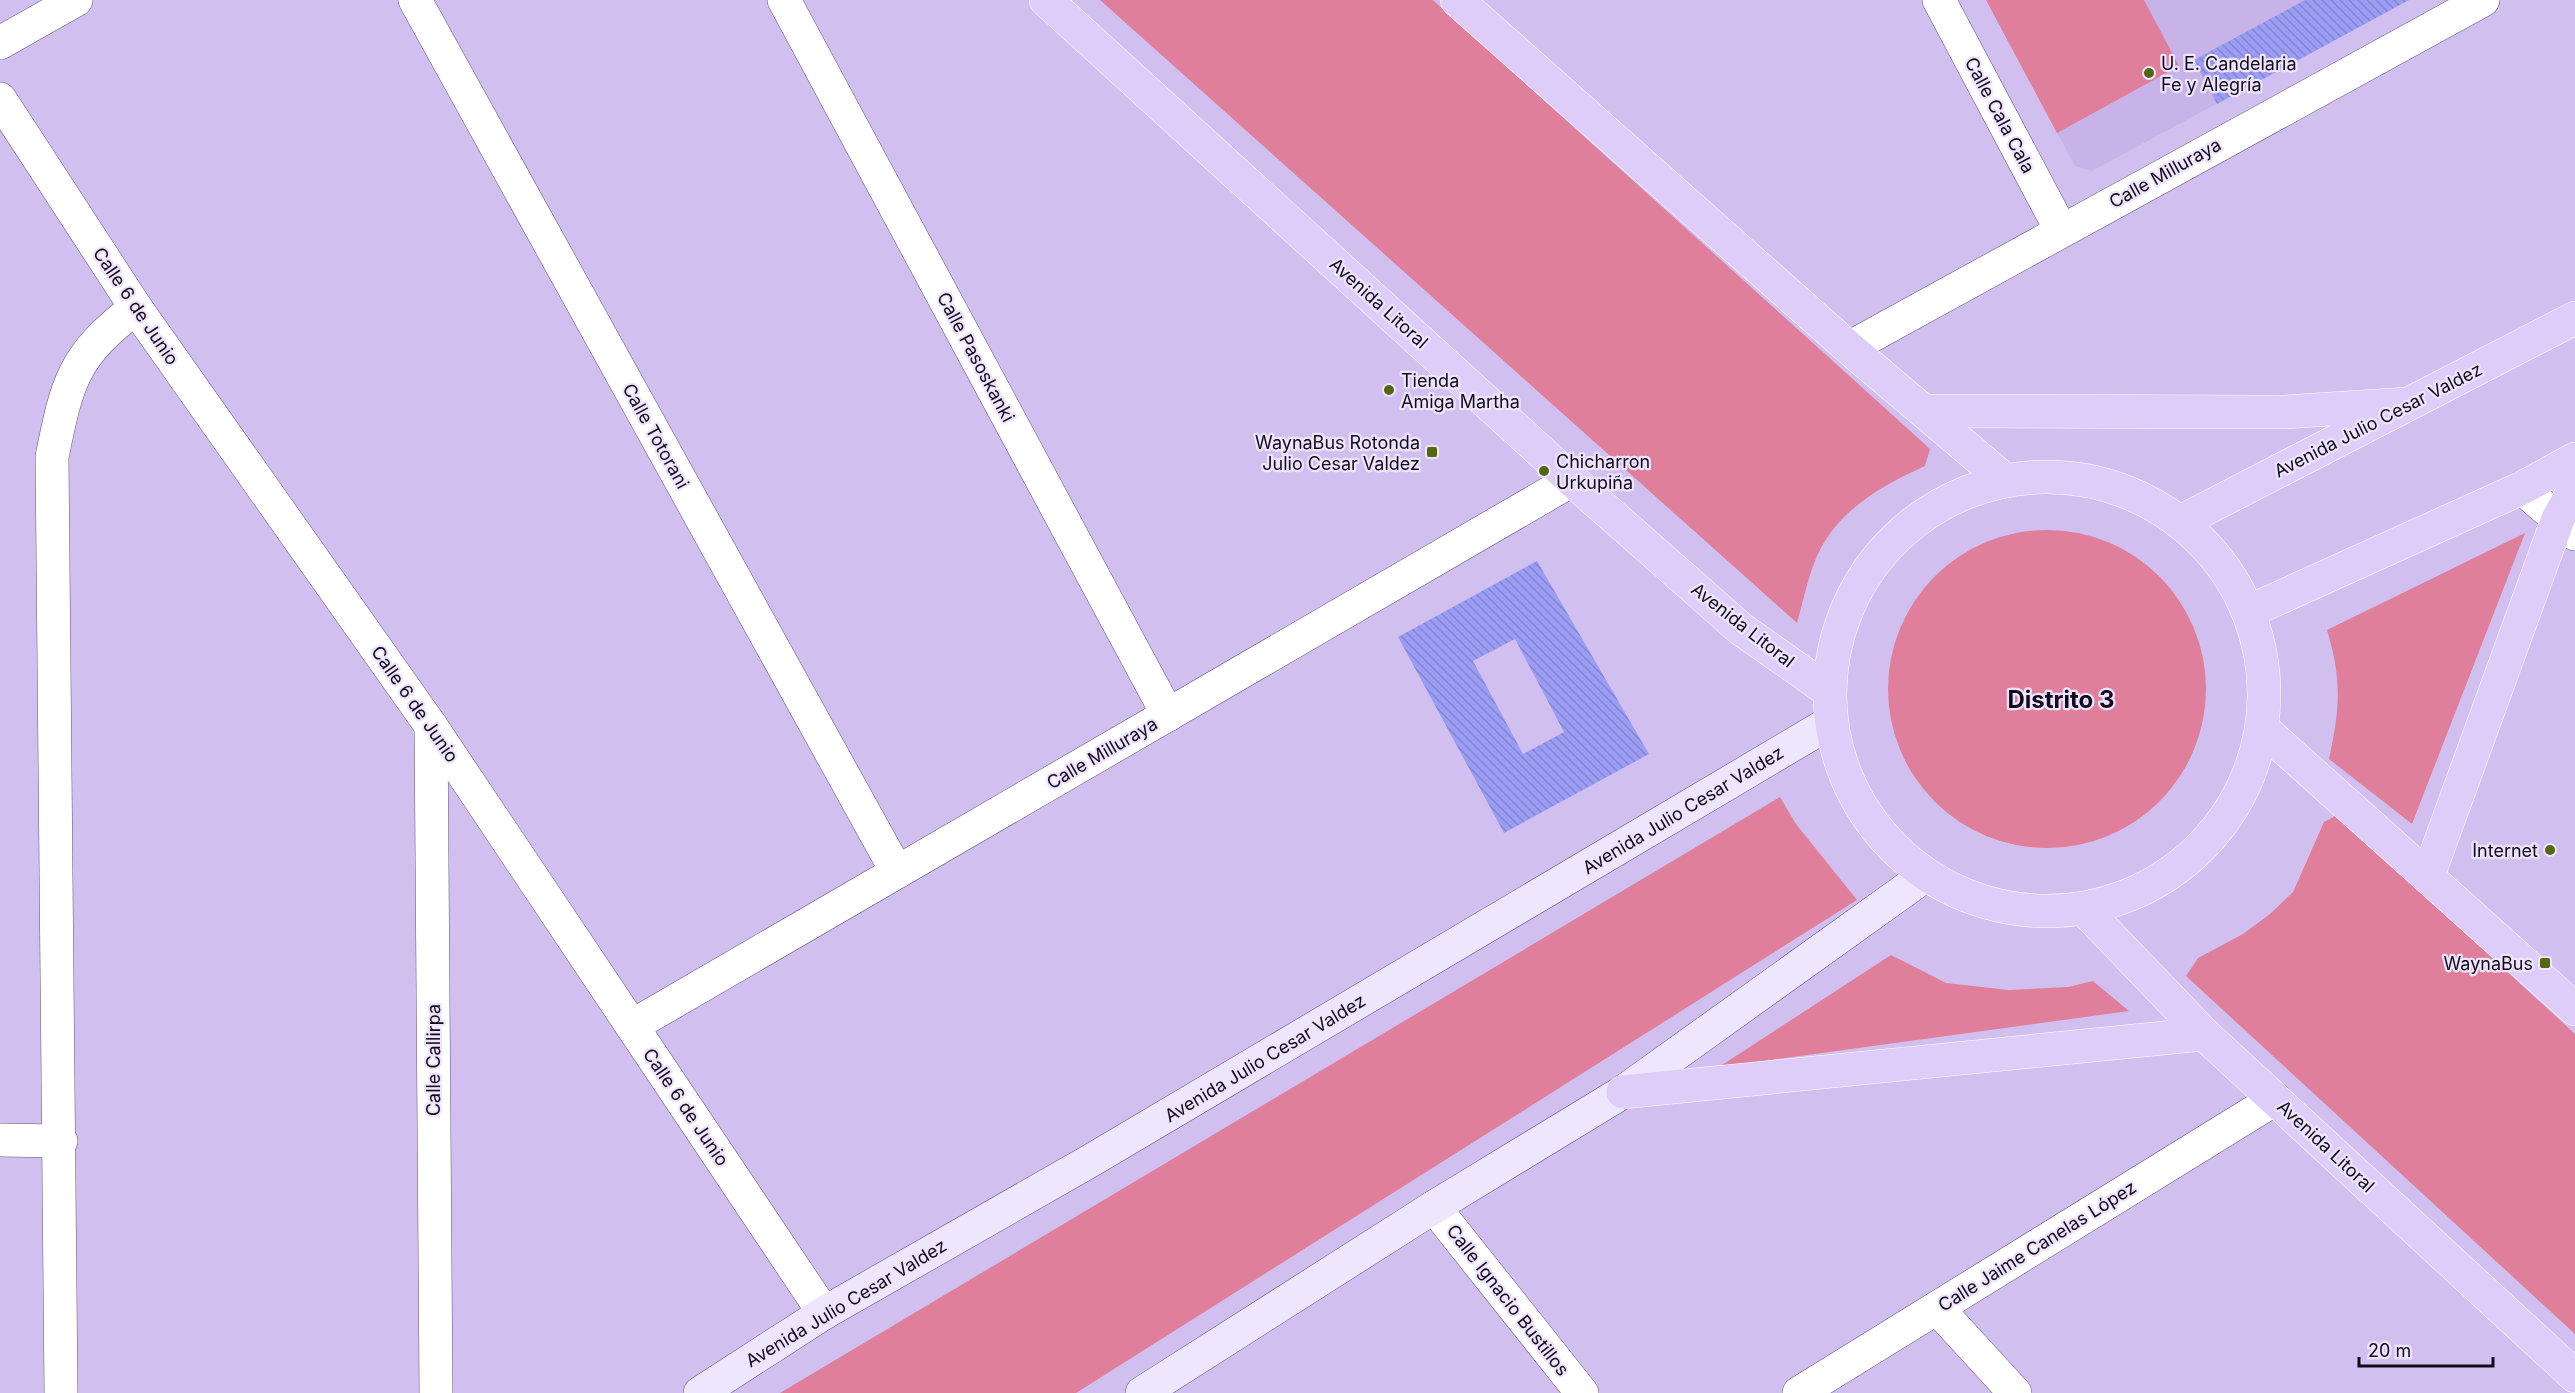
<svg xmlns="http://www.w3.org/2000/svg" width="2575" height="1393" viewBox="0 0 2575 1393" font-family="Inter,sans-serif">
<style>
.built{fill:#c7b3e8}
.grass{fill:#df7f9b}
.building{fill:url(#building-back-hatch);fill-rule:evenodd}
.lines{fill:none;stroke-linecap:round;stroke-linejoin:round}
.minor-casing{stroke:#63537c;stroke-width:34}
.secondary-casing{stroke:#63537c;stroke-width:34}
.primary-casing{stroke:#fff;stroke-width:34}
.minor{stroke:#fff;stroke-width:33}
.secondary{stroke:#eee6fc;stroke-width:33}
.primary{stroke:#decdf8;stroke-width:33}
.poi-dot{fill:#536610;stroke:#eee5fd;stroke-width:2}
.labels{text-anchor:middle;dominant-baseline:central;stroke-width:4.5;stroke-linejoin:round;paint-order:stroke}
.poi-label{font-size:18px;fill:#110a1a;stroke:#eee5fd;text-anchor:start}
.street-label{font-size:18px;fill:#110a1a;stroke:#eee5fd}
.district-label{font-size:24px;font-weight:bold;fill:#110a1a;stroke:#eee5fd}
</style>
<defs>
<pattern id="building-back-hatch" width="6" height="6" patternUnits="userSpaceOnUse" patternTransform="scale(1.5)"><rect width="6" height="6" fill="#9b9cf4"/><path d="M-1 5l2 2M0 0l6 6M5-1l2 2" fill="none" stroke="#8485d1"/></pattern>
</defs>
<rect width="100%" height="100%" fill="#d1c0ef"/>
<polygon class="built" points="1986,0 2409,0 2092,171 2075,166"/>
<g class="grass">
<path d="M1100 0H1433L1918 438 1930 449 1925 466C1885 484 1843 507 1821 548 1809 570 1804 599 1797 623Z"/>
<polygon points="1986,0 2144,0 2179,66 2057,133"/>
<circle cx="2047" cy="689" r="159"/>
<path d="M2525 533 2412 824 2329 759C2340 708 2342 680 2327 630Z"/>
<polygon points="1780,797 1796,824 1857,900 1076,1393 780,1393"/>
<polygon points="2337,815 2575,1034 2575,1334 2186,976 2198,958 2243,934 2270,914 2293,892 2324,822"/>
<polygon points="1891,955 1946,983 2008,990 2068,987 2093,981 2129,1011 1719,1067"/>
</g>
<g class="building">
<polygon points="2305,0 2409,0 2217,104 2194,60"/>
<path d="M1537 561 1649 754 1504 833 1398 637ZM1515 639 1564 732 1523 754 1473 661Z"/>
</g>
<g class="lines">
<g class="minor-casing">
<g id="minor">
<polyline points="415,0 897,872"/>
<polyline points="784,0 1168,715"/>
<polyline points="1939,0 2061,230"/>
<polyline points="0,43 76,0"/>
<polyline points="0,99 136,308 431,726 824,1313"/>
<polyline points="1849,348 2483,0"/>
<polyline points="2522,488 2575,534"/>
<polyline points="431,726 436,1393"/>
<polyline points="632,1026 1572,480"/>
<polyline points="0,1140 61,1141"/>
<polyline points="1434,1207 1582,1393"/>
<polyline points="1937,1308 2015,1393"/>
<path d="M61 1393 52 457C67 382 73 355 136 308"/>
<polyline points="1799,1393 2275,1099"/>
</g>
</g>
<g class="secondary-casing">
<g id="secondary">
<polyline points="700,1393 824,1313 1090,1161 1831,722"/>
<polyline points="1142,1393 1434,1207 1623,1092 1926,875"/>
</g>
</g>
<g class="primary-casing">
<g id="primary">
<polyline points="1046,0 1572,480 1741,629 1829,691"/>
<polyline points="1457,0 1849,348 2006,481"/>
<polyline points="1924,411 2284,412 2407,404"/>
<circle cx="2047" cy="694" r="217"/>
<polyline points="2180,522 2575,318"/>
<polyline points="2250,611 2522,488 2575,459"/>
<polyline points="2263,729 2575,1009"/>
<polyline points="2428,876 2558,519 2575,488"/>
<polyline points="2084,909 2204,1034 2575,1376"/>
<polyline points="1623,1092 2204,1034"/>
</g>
</g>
<use href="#minor" class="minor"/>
<use href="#secondary" class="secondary"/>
<use href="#primary" class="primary"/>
</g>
<g class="poi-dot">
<circle cx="2149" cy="73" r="6"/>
<circle cx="1389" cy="390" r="6"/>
<rect x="1426" y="446" width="12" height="12" rx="3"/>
<circle cx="1544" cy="471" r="6"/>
<circle cx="2550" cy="850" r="6"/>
<rect x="2539" y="957" width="12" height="12" rx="3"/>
</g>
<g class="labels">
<g class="poi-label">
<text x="2161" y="63">U. E. Candelaria<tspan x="2161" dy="21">Fe y Alegría</tspan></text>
<text x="1401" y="380">Tienda<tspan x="1401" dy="21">Amiga Martha</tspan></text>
<text x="1420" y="442" text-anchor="end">WaynaBus Rotonda<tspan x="1420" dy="21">Julio Cesar Valdez</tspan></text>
<text x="1556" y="461">Chicharron<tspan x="1556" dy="21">Urkupiña</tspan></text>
<text x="2538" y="850" text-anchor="end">Internet</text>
<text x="2533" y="963" text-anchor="end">WaynaBus</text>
</g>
<g class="street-label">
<text transform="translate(2000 115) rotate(62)">Calle Cala Cala</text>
<text transform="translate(2165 173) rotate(-29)">Calle Milluraya</text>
<text transform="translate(1379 303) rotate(42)">Avenida Litoral</text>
<text transform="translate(136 306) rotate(56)">Calle 6 de Junio</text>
<text transform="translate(976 357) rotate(62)">Calle Pasoskanki</text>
<text transform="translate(2378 420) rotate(-27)">Avenida Julio Cesar Valdez</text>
<text transform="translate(656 436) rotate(61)">Calle Totorani</text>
<text transform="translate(1743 625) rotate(38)">Avenida Litoral</text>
<text transform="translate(415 704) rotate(55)">Calle 6 de Junio</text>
<text transform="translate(1102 753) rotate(-30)">Calle Milluraya</text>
<text transform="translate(1683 810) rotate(-31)">Avenida Julio Cesar Valdez</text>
<text transform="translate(1265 1058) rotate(-31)">Avenida Julio Cesar Valdez</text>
<text transform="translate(433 1060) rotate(-90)">Calle Callirpa</text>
<text transform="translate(686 1107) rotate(56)">Calle 6 de Junio</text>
<text transform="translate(2326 1146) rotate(43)">Avenida Litoral</text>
<text transform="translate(2037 1246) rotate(-32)">Calle Jaime Canelas López</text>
<text transform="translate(1508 1300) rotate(52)">Calle Ignacio Bustillos</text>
<text transform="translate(846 1303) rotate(-31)">Avenida Julio Cesar Valdez</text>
</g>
<g class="district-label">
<text x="2061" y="699">Distrito 3</text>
</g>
</g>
<path d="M2359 1357v9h134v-9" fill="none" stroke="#110a1a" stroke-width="3"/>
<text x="2368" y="1357" font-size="18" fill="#110a1a" stroke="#eee5fd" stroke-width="4.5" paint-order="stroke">20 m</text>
</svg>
